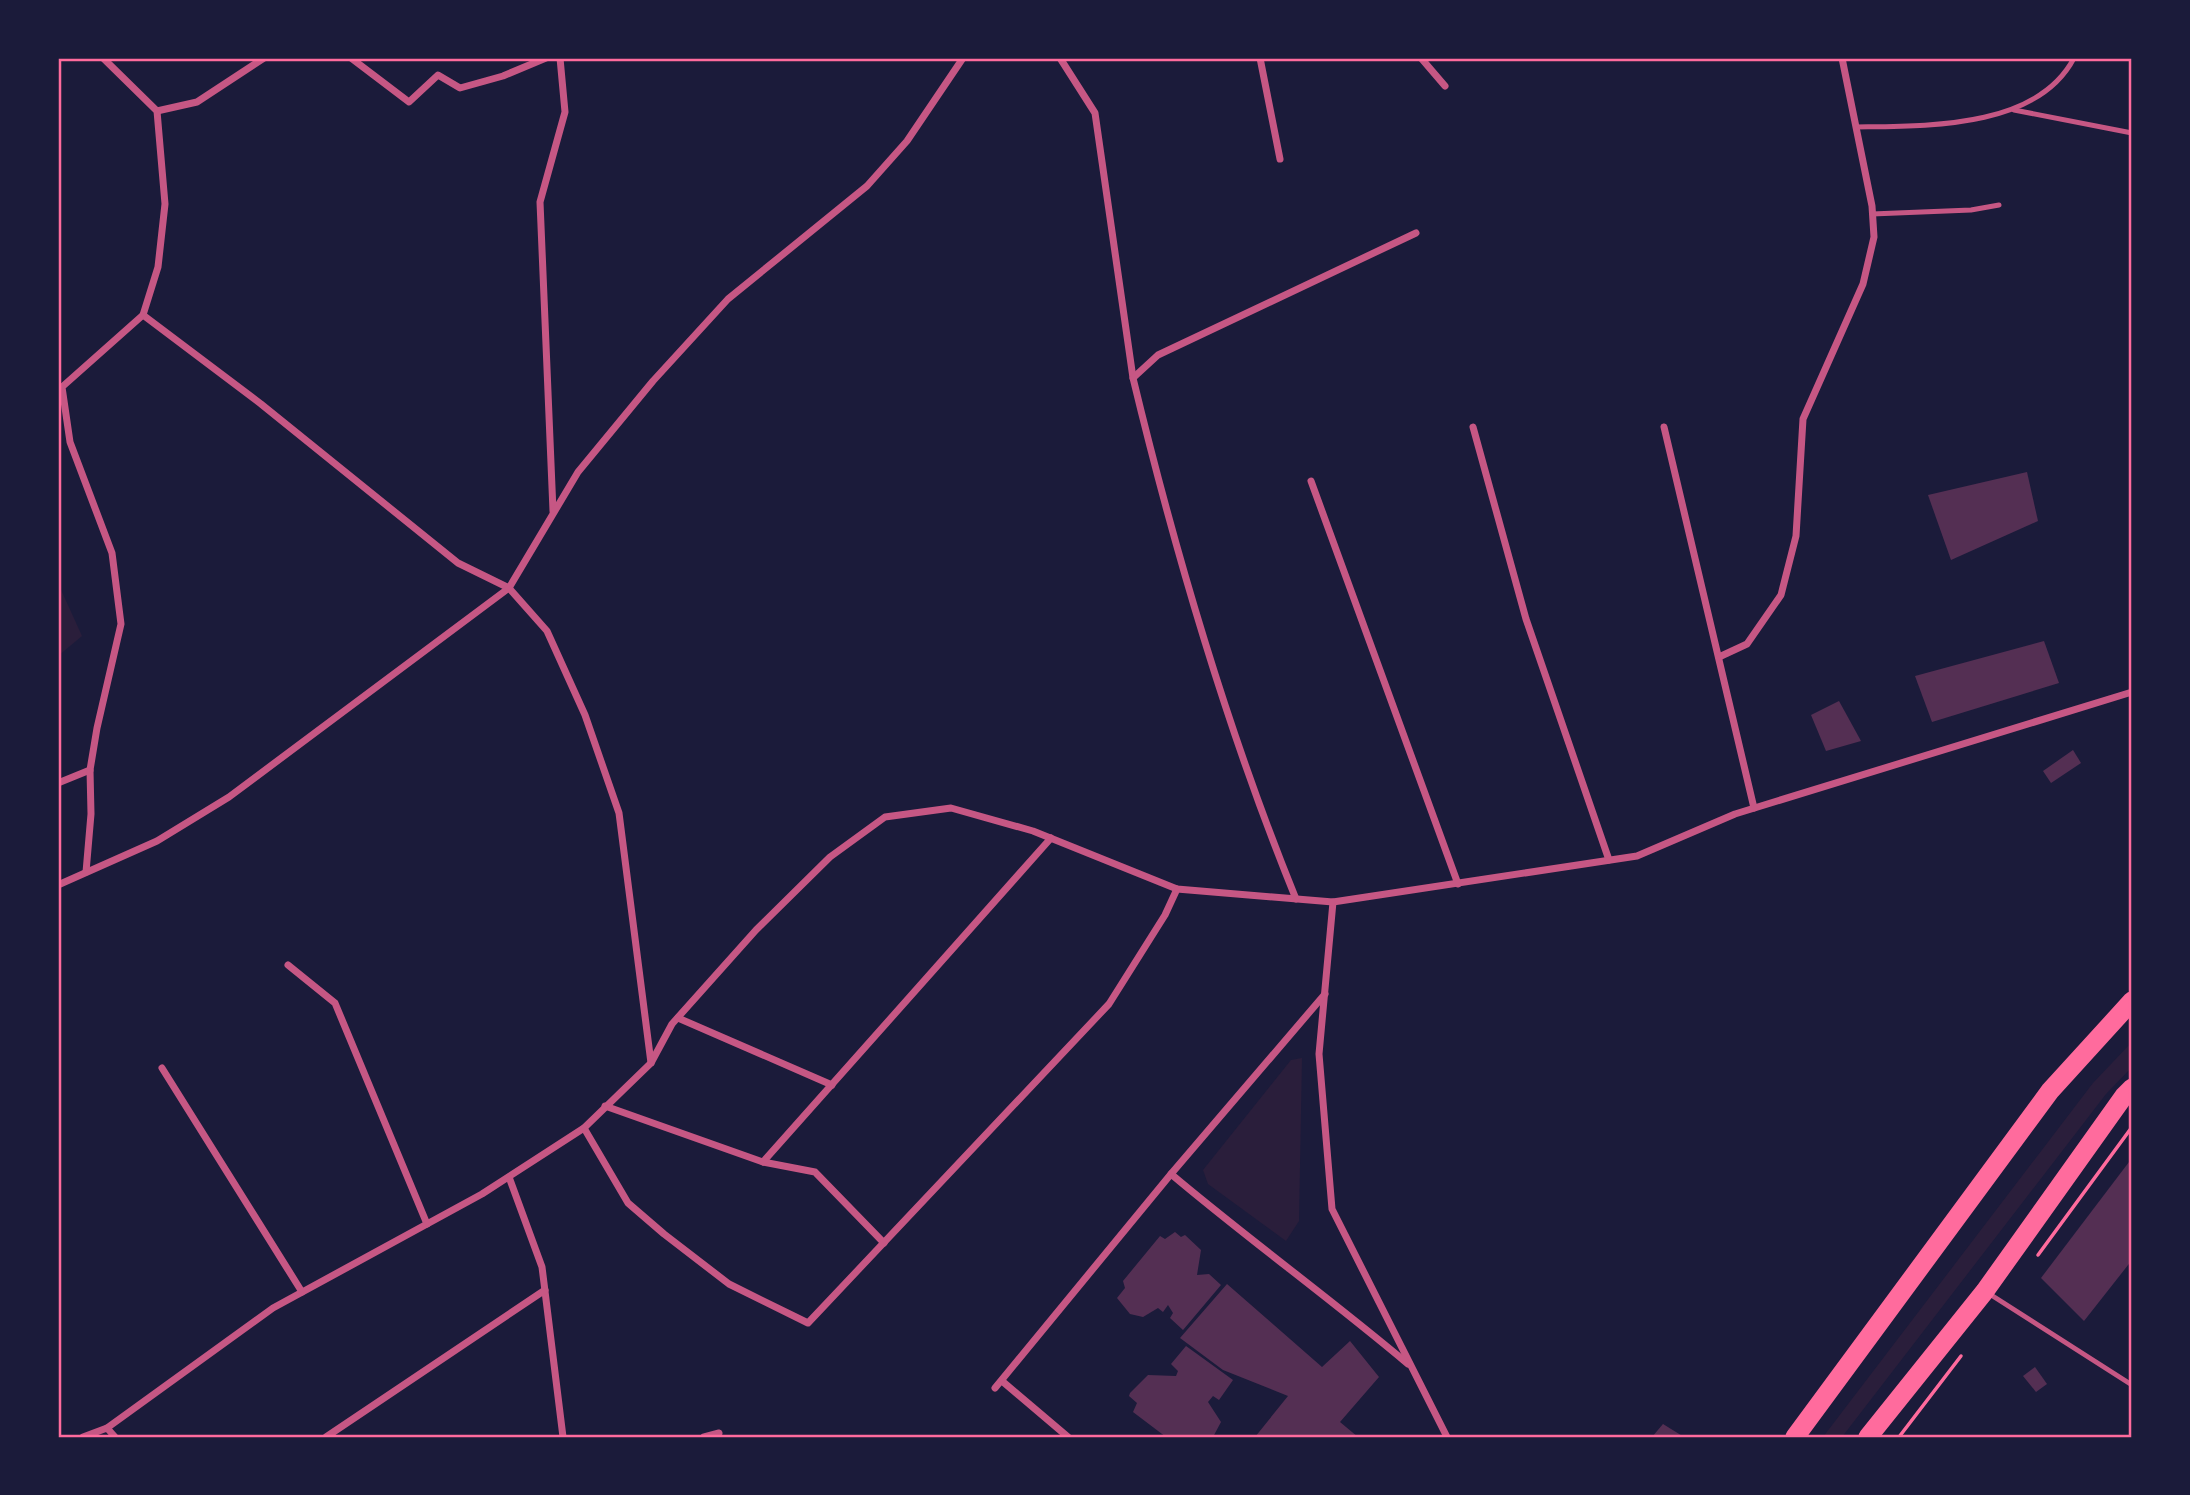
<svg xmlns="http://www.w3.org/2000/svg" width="2190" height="1495" viewBox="0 0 2190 1495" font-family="'Source Sans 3',sans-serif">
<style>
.green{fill:#2a1e3b}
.building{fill:#542f53}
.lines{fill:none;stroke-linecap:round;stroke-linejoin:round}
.path{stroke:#ff6b9d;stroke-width:3.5}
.service{stroke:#c65784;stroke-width:5}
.minor{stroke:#c65784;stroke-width:7}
.trunk{stroke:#ff6b9d;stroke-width:19}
.neatline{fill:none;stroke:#ff6b9d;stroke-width:2.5}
</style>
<rect width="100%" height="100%" fill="#1b1b3a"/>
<g class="green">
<polygon points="58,583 82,636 58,656"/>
<polygon points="2132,1042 2132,1067 2106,1094 1842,1437 1823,1437 2093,1083"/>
<polygon points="1302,1058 1299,1221 1286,1241 1208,1184 1203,1170 1291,1060"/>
</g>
<g class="building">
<polygon points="2027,472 2038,521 1951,560 1928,495"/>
<polygon points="2044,641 2059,683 1932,722 1915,676"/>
<polygon points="1839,701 1861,741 1826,751 1811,715"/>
<polygon points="2073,750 2081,763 2051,783 2043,771"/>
<polygon points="2129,1162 2132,1165 2132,1260 2084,1321 2041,1278"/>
<polygon points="1175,1232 1181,1237 1185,1235 1201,1250 1197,1275 1209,1274 1221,1285 1183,1330 1170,1318 1173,1313 1168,1305 1163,1312 1158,1308 1143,1317 1130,1314 1117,1298 1125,1288 1123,1281 1160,1236 1165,1239"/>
<polygon points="1227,1284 1322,1367 1350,1341 1379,1377 1340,1422 1358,1437 1255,1437 1288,1396 1223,1370 1180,1338"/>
<polygon points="1186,1346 1233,1380 1219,1400 1213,1396 1208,1402 1221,1422 1213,1437 1166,1437 1133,1412 1137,1403 1129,1396 1130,1393 1148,1375 1176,1376 1178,1371 1171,1364"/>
<polygon points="2035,1367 2047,1384 2036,1392 2023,1376"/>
<polygon points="1663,1424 1684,1437 1652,1437"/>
</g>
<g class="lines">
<g class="path">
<polyline points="2038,1255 2132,1127"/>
<polyline points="1899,1437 1961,1356"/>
</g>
<g class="service">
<polyline points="2014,110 2132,133"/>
<path d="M1856 127C1926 126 2037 129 2074 58"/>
<polyline points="1872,214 1971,210 1999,205"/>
<polyline points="1988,1293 2132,1385"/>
</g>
<g class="minor">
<polyline points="351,58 409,102 438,75 460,88 503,76 546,58"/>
<polyline points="1060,58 1095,113 1133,378"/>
<polyline points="1260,58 1280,159"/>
<polyline points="1421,58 1445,86"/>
<polyline points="157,111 197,102 264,58"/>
<polyline points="143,315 261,404 458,563 509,588 547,631 585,715 619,813 651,1063"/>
<polyline points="1473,427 1526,619 1609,860"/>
<polyline points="1664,427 1754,808"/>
<polyline points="1311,481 1458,884"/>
<polyline points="553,511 540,202 565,112 560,58"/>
<polyline points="1719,657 1747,644 1781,595 1796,536 1803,419 1863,284 1874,237 1872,206 1842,58"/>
<polyline points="58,783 90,770"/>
<polyline points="86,872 91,814 90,770 97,728 121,624 112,553 70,442 62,387 143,315 158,267 165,204 157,111 103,58"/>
<polyline points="58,885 157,841 229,797 509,588 578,472 653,381 728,299 867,186 907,141 963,58"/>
<path d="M1296 899C1227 730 1176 556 1133 378L1158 355 1416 233"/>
<polyline points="1333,902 1319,1054 1332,1209 1447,1437"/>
<polyline points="288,965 335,1003 427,1224"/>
<polyline points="678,1018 832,1085"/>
<polyline points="162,1068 302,1292"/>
<polyline points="605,1106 763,1162 815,1172 884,1243"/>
<polyline points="584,1128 628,1203 664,1234 729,1284 808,1323 1109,1004 1165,915 1177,889"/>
<polyline points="763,1162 1051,838"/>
<path d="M1171 1174C1248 1239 1331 1299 1408 1364"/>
<polyline points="509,1177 542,1267 563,1437"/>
<polyline points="1002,1381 1068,1437"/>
<polyline points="995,1388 1171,1174 1325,994"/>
<polyline points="107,1428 273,1308 482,1194 584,1128 651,1063 672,1024 756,930 830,857 885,817 951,808 1033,831 1177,889 1333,902 1637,856 1735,814 2132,692"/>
<polyline points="83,1437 107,1428 115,1437"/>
<polyline points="326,1437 545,1290"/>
<polyline points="704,1437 719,1433"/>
</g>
<g class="trunk">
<polyline points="1795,1437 2050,1091 2132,1001"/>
<polyline points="1868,1437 1985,1291 2124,1096 2132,1088"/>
</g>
</g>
<rect width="2190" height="1495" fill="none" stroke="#1b1b3a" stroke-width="119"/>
<rect x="60" y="60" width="2070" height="1376" class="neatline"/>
</svg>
